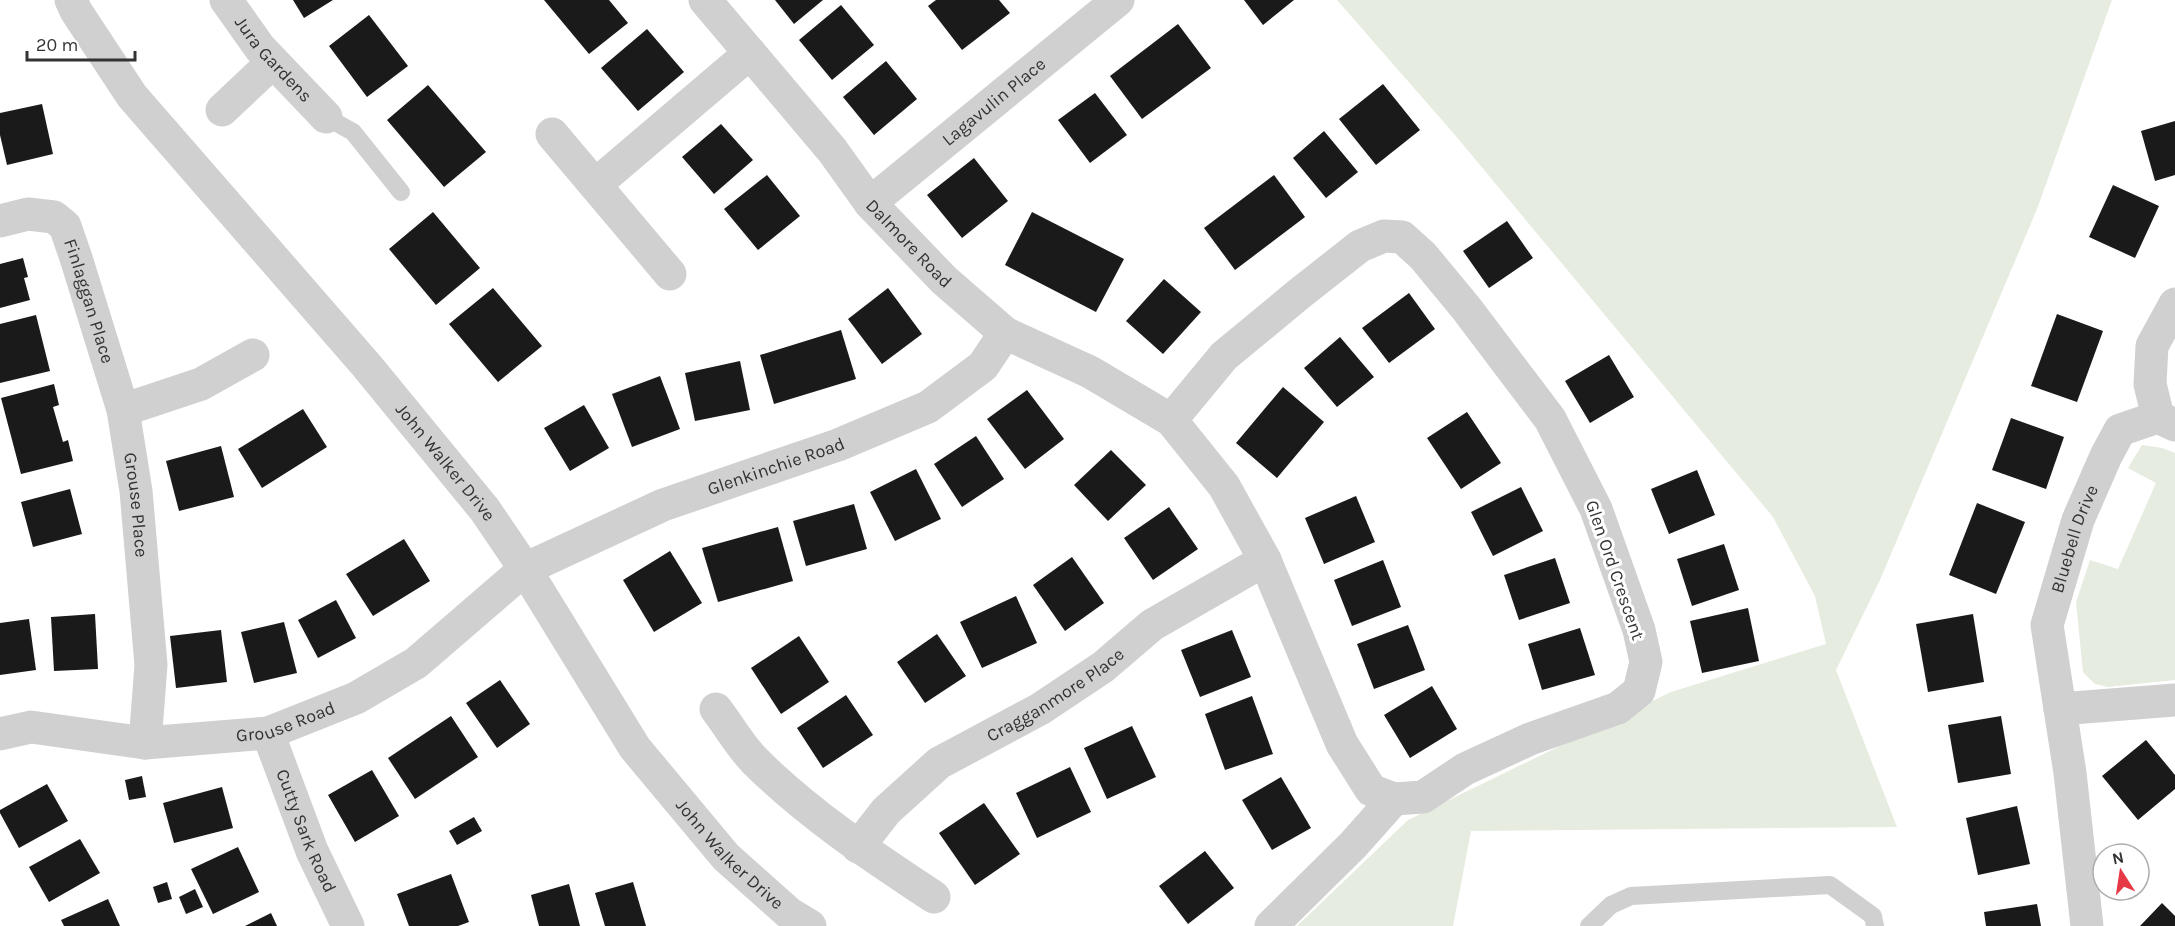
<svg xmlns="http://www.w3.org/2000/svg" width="2175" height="926" viewBox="0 0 2175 926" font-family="Karla,sans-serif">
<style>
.green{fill:#e6ecdf}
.building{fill:#1a1a1a}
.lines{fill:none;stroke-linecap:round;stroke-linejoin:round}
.service{stroke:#d0d0d0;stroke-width:18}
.minor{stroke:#d0d0d0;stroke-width:33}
.tertiary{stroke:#d0d0d0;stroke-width:33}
.labels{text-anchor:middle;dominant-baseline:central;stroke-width:6;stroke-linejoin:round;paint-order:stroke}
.street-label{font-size:18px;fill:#333;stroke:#fff}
</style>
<rect width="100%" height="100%" fill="#fff"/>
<g class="green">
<polygon points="1337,0 2112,0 2037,209 1880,580 1836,670 1897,827 1471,831 1453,926 1297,926 1408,820 1671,692 1826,644 1815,596 1773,517 1455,135"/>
<polygon points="2142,445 2162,448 2175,453 2175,680 2108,687 2095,684 2083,672 2076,602 2090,560 2118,569 2156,483 2128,468"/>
</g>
<g class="building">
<polygon points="293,0 333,0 304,18"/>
<polygon points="544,0 609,0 628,23 589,54"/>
<polygon points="775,0 823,0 794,24"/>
<polygon points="936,0 999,0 1010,13 962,50 928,6"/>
<polygon points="1244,0 1294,0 1263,25"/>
<polygon points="841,5 874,45 832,80 799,40"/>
<polygon points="369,15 408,66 367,97 329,46"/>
<polygon points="1178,24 1211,68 1142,119 1110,76"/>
<polygon points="647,29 684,72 638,111 601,68"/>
<polygon points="886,61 917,99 874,135 843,97"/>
<polygon points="1383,84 1420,130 1376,165 1339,119"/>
<polygon points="428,85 486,152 444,187 387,120"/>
<polygon points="1095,93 1127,135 1090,163 1058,120"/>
<polygon points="42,104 53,154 7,165 0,135 0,113"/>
<polygon points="2175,121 2175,175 2155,181 2141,131"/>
<polygon points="721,124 753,160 714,194 682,157"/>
<polygon points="1324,131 1358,172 1326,198 1293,158"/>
<polygon points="974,158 1008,201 962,238 927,195"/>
<polygon points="767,175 800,216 758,250 724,209"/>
<polygon points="1274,175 1305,217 1235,270 1204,228"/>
<polygon points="2113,185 2159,206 2135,258 2089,237"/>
<polygon points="433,212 480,268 436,305 389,249"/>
<polygon points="1032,212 1124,259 1096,312 1005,265"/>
<polygon points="1507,221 1533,258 1489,288 1463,251"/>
<polygon points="23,258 28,277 24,278 30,300 0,308 0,264"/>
<polygon points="1164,279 1201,312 1163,354 1126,321"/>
<polygon points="493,288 542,346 498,382 449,324"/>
<polygon points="888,288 922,334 882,364 848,319"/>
<polygon points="1409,293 1435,329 1389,363 1362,328"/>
<polygon points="2057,314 2103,331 2077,402 2031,386"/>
<polygon points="36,315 50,371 0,383 0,324"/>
<polygon points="841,330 856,379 774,404 760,355"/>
<polygon points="1340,337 1374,377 1337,407 1304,368"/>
<polygon points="1609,355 1634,397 1590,423 1565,381"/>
<polygon points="740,361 750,410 695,421 685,373"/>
<polygon points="660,376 680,429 632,447 612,394"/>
<polygon points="54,384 59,405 53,407 63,442 68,440 73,461 21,474 1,398"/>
<polygon points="1283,387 1324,422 1277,478 1236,443"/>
<polygon points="1027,390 1064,439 1025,469 987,419"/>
<polygon points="584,405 609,448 570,471 544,428"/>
<polygon points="303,409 327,447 262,488 238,449"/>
<polygon points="1467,412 1501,463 1461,489 1427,438"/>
<polygon points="2011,418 2064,437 2046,489 1992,470"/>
<polygon points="976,436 1004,479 962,507 934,464"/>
<polygon points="221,446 234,497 179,511 166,461"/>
<polygon points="1111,450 1146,485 1108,521 1074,485"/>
<polygon points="916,469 941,519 895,541 870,492"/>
<polygon points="1697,470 1715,515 1669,534 1651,489"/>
<polygon points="1521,487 1543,531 1493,556 1471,512"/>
<polygon points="70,489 82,534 33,547 21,502"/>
<polygon points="1356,496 1375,542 1324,564 1305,518"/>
<polygon points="1977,503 2025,522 1996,594 1949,575"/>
<polygon points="854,504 867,549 806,566 793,521"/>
<polygon points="1169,507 1198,549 1153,580 1124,538"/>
<polygon points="778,527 793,581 718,602 702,548"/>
<polygon points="404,539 430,581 373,616 346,574"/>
<polygon points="1724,544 1739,590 1692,606 1677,559"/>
<polygon points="670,551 702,603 654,632 623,580"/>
<polygon points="1072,557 1104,603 1065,631 1033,585"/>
<polygon points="1555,558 1570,603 1519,620 1504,575"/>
<polygon points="1383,560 1401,607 1352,626 1334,580"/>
<polygon points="1016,596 1037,643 982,668 960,622"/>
<polygon points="336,600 356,638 318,658 298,620"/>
<polygon points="1748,608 1759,661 1702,673 1690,621"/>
<polygon points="95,614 98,669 54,671 51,617"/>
<polygon points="1973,614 1984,682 1928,692 1916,624"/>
<polygon points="29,619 36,670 0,675 0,623"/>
<polygon points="284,622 297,673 254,683 241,632"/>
<polygon points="1408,625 1425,670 1374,689 1357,644"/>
<polygon points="1580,628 1595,675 1542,690 1528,644"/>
<polygon points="221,630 227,682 176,688 170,636"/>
<polygon points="1232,630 1251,677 1200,697 1181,650"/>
<polygon points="937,634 966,676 925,703 897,662"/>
<polygon points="799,636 829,682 781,714 751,668"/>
<polygon points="500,680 530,724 497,748 466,703"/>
<polygon points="1432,686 1457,729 1410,758 1384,715"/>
<polygon points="846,695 873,735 823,768 797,728"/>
<polygon points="1252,696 1273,754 1225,770 1205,714"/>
<polygon points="451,716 478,757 415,799 388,758"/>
<polygon points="2001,716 2011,774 1958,783 1948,725"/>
<polygon points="1132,726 1156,777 1107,799 1084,748"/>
<polygon points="2146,740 2175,775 2175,789 2138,820 2102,776"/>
<polygon points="1070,767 1091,812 1037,838 1016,793"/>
<polygon points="372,770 399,816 355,842 328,795"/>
<polygon points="142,776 146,797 129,800 125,780"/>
<polygon points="1281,777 1311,828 1272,850 1242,800"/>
<polygon points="47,784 68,821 19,848 0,813 0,810"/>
<polygon points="222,787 233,828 174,843 163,803"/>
<polygon points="984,803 1020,854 975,885 939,833"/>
<polygon points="2017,806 2030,864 1978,875 1966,818"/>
<polygon points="474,817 482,831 457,845 449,831"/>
<polygon points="80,839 100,873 49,902 29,867"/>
<polygon points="238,847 259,892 213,914 191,869"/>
<polygon points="1205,851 1234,888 1188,924 1159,886"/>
<polygon points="451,874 469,922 458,926 409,926 397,894"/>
<polygon points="167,882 172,899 158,903 153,887"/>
<polygon points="633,882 646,926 605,926 595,893"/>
<polygon points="569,884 580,926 539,926 531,895"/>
<polygon points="195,889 203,907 186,914 179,897"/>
<polygon points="108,899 120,926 64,926 61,920"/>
<polygon points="2162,903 2175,916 2175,926 2140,926"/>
<polygon points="2037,904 2041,926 1986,926 1984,912"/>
<polygon points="271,913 277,926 245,926"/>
</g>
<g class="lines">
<g class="service">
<polyline points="326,117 353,132 401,192"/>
<polyline points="1589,926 1611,905 1631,896 1830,885 1873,916 1875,926"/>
</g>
<g class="minor">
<path id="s1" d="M226 0 260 48 326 117"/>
<path id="s2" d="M705 0 832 150 870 203 944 280 1005 333 1090 372 1171 420 1224 486 1265 560 1342 744 1371 790 1394 799 1423 797 1465 769 1530 739 1618 708 1639 691 1646 662 1639 630 1596 509 1550 419 1466 308 1423 256 1402 237 1384 236 1360 246 1299 294 1224 356 1171 420"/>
<polyline points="222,110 273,62"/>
<polyline points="552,134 670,274"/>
<polyline points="595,185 750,53"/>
<path id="s3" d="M870 203 1118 0"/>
<path id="s4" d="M0 221 28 214 54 217 65 226 76 258 123 410 136 491 151 665 145 743"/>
<polyline points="123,410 201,384 253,355"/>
<polyline points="2158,417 2150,384 2152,346 2175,304"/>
<path d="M716 709C729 726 740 746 755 761 808 814 872 856 934 897"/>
<polyline points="2060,709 2175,700"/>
<path id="s5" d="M268 733 312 851 348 926"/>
<path id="s6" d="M0 734 31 727 145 743 268 733 356 698 416 663 525 569 663 505 838 445 928 407 983 366 1005 333"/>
<path id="s7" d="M858 847 886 811 939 763 1040 709 1103 667 1152 625 1265 560"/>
<polyline points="1271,926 1353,845 1394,799"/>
<path id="s8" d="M2087 926 2070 773 2047 625 2078 520 2106 456 2120 430 2158 417 2175 425"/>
</g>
<path class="tertiary" id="s9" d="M71 0 76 11 132 96 367 366 485 510 525 569 635 748 726 857 790 914 810 926"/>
</g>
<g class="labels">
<g class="street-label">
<text stroke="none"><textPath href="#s1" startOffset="76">Jura Gardens</textPath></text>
<text stroke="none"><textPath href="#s3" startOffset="160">Lagavulin Place</textPath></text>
<text stroke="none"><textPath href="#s2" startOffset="318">Dalmore Road</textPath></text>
<text stroke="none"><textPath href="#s4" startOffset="148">Finlaggan Place</textPath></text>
<text stroke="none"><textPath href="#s9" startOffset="596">John Walker Drive</textPath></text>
<text stroke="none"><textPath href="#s6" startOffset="850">Glenkinchie Road</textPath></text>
<text stroke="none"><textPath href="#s4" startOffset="358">Grouse Place</textPath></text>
<text stroke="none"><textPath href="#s8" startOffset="394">Bluebell Drive</textPath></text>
<text transform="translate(1615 570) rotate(71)">Glen Ord Crescent</text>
<text stroke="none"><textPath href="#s7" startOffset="252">Cragganmore Place</textPath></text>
<text stroke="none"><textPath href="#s6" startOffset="290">Grouse Road</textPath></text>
<text stroke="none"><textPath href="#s5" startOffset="105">Cutty Sark Road</textPath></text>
<text stroke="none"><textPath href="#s9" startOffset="1082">John Walker Drive</textPath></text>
</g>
</g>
<g transform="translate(2121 872) rotate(348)"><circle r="28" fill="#ffffff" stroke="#adadad" stroke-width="1.5"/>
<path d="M0-4.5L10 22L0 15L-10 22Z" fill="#e63946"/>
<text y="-9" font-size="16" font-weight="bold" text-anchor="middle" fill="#333333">N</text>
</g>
<path d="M27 51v9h108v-9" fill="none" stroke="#333333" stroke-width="3"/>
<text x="36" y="51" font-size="18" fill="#333333" stroke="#ffffff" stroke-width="4.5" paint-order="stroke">20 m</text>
</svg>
